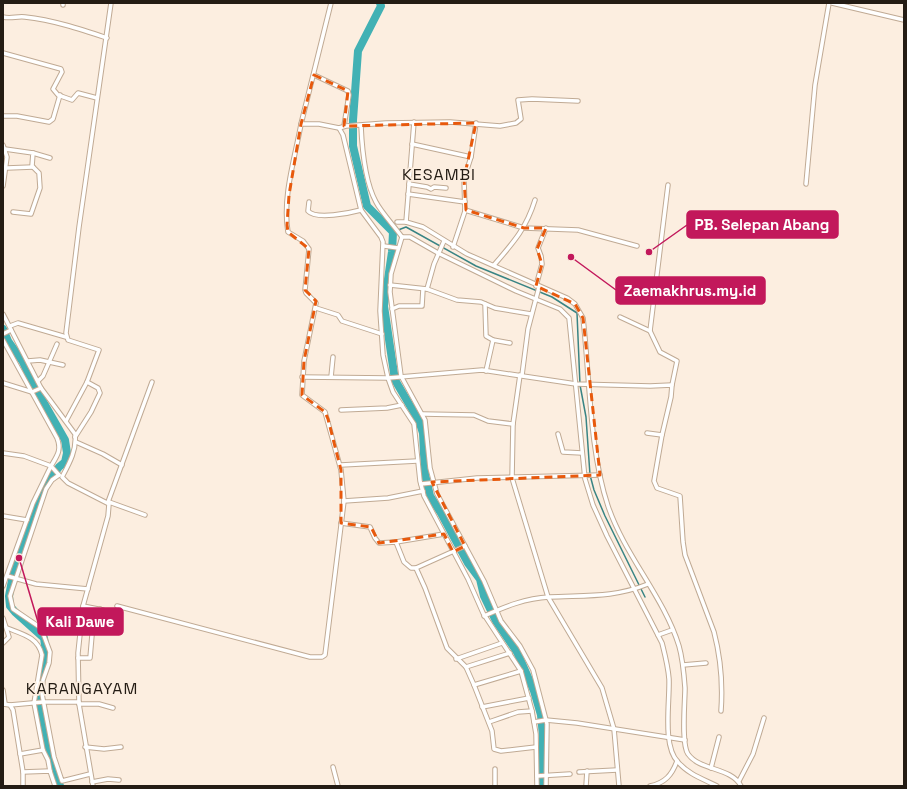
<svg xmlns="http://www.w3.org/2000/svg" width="907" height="789" viewBox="0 0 907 789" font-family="'Space Grotesk',sans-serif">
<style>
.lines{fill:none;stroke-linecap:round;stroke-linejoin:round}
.stream{stroke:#398484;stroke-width:1.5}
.river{stroke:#42b1b4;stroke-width:8}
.street-casing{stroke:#c0aa94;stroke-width:5.5}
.street{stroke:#fff;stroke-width:3.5}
.marked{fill:none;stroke:#e8590c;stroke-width:3;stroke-dasharray:8 5;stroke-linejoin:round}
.labels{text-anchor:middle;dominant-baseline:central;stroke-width:3.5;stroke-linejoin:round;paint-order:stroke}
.quarter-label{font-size:16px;letter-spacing:1px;fill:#241c14;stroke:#fceee0}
.leader{fill:none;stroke:#c2185b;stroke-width:1.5}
.callout-dot{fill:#c2185b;stroke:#fceee0;stroke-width:1.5}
.callout{fill:#c2185b;stroke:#c2185b;stroke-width:1.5}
.callout-label{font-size:15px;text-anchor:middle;font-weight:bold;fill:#fff}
</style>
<rect width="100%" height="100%" fill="#fceee0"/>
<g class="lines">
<polyline class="stream" points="393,232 406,227 476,266 552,297 577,313 580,385 586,417 590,475 594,490 605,516 645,597"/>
<g class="river">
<polyline points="380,3 381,6 358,51 353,120 353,146 367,206 393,232 392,252 384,306 395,380 419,421 423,433 425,474 430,496 441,513 468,563 480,579 484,596 496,621 517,652 534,691 541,715 543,736 543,786"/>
<polyline points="3,329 8,341 23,362 33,384 65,440 67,453 65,462 59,467 43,489 36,504 13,575 9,596 10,606 15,612 44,638 47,660 38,691 38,704 52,765 60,786"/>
</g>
<g class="street-casing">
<g id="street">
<polyline points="63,3 63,5"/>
<polyline points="331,3 301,124 319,124 339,128"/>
<polyline points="832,3 904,20"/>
<path d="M3 17C11 19 17 16 25 17 53 20 80 29 107 38"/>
<polyline points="3,53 61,69 62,72 53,89 58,95 72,100 78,93 97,98"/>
<polyline points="314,75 348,91 349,95 344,126"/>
<polyline points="3,116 17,116 49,122 53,119 60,95"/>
<path d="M414 122 406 222 423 227 467 254 567 298 575 304 583 318C590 378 589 449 608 506 625 556 664 597 679 646 683 660 684 674 685 688 685 702 681 744 688 754 700 771 731 767 741 786"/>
<path d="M361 126C362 148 365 182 376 202 381 212 395 227 402 237"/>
<polyline points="412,144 471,157 464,179 465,211 453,247"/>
<polyline points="3,145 7,157 3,186"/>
<polyline points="5,149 33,153 32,166 39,173 40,188 31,214 13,212"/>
<polyline points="33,153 50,158"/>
<polyline points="471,157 476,123"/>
<polyline points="7,168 33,167"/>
<polyline points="409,184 427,187 431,189 434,187 446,188"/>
<polyline points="806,184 815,85 829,3"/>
<polyline points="408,194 465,202"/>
<path d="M309 202 308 211C316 220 350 213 361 210"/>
<polyline points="465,210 524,228 578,230 637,246"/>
<polyline points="397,222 406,222"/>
<path d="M402 237H410L438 253 516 291 560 309 569 318 585 479 593 505 607 536 662 643C665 655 668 666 669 679 670 701 662 746 678 762 688 774 703 779 717 786"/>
<polyline points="402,237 391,274 390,292 401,376 425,420 430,468 437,494 484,581 501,621 520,646 533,670 547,724 546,786"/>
<polyline points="384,246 398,248"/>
<path d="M494 265C513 243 526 229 535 200"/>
<polyline points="390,285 427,289 457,300 481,302 495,308 531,314"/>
<polyline points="536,286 542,264 541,256 538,248 546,228"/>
<polyline points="427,289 434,264 444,241"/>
<polyline points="485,304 486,336 493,340 510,343"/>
<polyline points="316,308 338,315 342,321 382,334"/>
<polyline points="392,309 399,306 422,306 423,289"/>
<path d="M3 314 41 388 75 434C77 450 69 464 62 477L68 483 109 504 108 516 83 606 78 653 79 704 93 786"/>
<polyline points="620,317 650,331 660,352 677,361 672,385"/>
<polyline points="10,326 18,323 66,337"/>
<polyline points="650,331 668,185"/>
<polyline points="3,334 11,330"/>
<path d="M3 340 57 438C62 450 57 456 51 466L24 456 3 453"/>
<polyline points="28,361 40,360 63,365"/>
<polyline points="486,371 493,340"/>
<polyline points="520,375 513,424 512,478 548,597 602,688 614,729 619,786"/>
<polyline points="522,375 528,329 539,287"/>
<polyline points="302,377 388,378 482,370 576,384 650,386 672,385 671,397 662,435 647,433"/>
<polyline points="331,377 333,357"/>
<polyline points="38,381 43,376 57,344"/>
<polyline points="3,383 32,392 41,388"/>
<polyline points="341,410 387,408 402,405"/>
<polyline points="423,414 474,415 488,421 513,424"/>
<polyline points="66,421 87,382"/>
<polyline points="558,434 563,452 582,453"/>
<path d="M662 435 654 481 657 488 680 496 683 542 685 555 714 632C721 659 723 683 721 711"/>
<polyline points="75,437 91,412 100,393 98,388 87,382 99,350 68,340 66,333 79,227 111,3"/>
<polyline points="76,442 103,454 122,465"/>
<polyline points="341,465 417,461"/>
<polyline points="59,475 52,480 46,489 10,596 13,609 41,628 50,652 49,663 43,680 42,694 54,757 62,781 90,774"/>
<polyline points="421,484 477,478 600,475"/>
<polyline points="344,501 388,498 423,491"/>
<polyline points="108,502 152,382"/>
<polyline points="109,502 145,515"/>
<polyline points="3,516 27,520"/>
<polyline points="341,523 370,527 375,538 379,543 396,542 404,562 411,568 416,568 465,546"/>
<polyline points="396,542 444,534"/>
<polyline points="416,568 425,588 447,648 466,667 510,653"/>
<polyline points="7,576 36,584 88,589"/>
<polyline points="3,586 33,503 51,466 59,475"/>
<polyline points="83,606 103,610"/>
<path d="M117 606 310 657H322L325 655 344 501 341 470 325 412 302 395 304 361 316 303 306 293 305 290 309 249 303 241 288 232C282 197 295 158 301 124"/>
<path d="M484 616C504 607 526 598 549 597 584 595 614 598 648 584"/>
<polyline points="3,618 9,637 3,643"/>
<polyline points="80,619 96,622"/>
<path d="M7 628C22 634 38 637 42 655L34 703 43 750"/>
<polyline points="658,635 672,630"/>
<polyline points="78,658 90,658 92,635 100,609"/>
<polyline points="456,659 502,643"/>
<polyline points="683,665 706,663"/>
<polyline points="466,667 474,685"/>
<polyline points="521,671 474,685 492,731 494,749 501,751 536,747"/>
<polyline points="3,690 5,704"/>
<polyline points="3,704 10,705 13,710 23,772 23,786"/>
<polyline points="79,704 99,704 113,708"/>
<polyline points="10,705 43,702 79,702"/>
<polyline points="482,707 529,698"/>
<polyline points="489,722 518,712 532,711"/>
<polyline points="534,722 546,720 577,723 685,740"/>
<polyline points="85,747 104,749 121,747"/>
<polyline points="20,754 43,750 48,760 50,771"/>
<polyline points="333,767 338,786"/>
<polyline points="711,768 719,737"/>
<polyline points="23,772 50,771 55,786"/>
<polyline points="579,772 617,770"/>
<polyline points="537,776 570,774"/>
<polyline points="739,781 753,754 764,718"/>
<polyline points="92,782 108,779 119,780"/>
<polyline points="495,786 495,769"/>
<polyline points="537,786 536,734 532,711 521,671 483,613 468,579 424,496 420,481 414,424 393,392 388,378 383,355 380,311 383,242 381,237 361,210 343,135 339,128 346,126 386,123 450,122 500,126 516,123 521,119 518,100 532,99 578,101"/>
<polyline points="586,786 587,771"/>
<path d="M650 786C665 783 672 775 677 761"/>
</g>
</g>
<use href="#street" class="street"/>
</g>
<path class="marked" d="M314 75 348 91 344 126 476 123 464 179 466 210 524 228H546L537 249 542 264 536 286 575 304 583 318 600 475 432 482 465 546 453 552 444 534 379 543 371 527 341 523V470L328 419 325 412 302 395 304 361 316 301 305 290 309 249 288 232 287 225 289 195 301 124Z"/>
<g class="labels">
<g class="quarter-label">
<text x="439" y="174">KESAMBI</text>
<text x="82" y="688">KARANGAYAM</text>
</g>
</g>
<path class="leader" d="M649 252L687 225M571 257L616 290M19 558L38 622"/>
<g class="callout-dot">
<circle cx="649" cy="252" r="4"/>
<circle cx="571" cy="257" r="4"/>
<circle cx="19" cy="558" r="4"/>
</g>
<g class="callout">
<rect x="687" y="211" width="151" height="27" rx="4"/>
<rect x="616" y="277" width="149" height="27" rx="4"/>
<rect x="38" y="608" width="85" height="27" rx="4"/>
</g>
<g class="callout-label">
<text x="762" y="230">PB. Selepan Abang</text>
<text x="690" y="296">Zaemakhrus.my.id</text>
<text x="80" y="627">Kali Dawe</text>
</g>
<rect width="907" height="789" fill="none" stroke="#241c14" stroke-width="8"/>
</svg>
